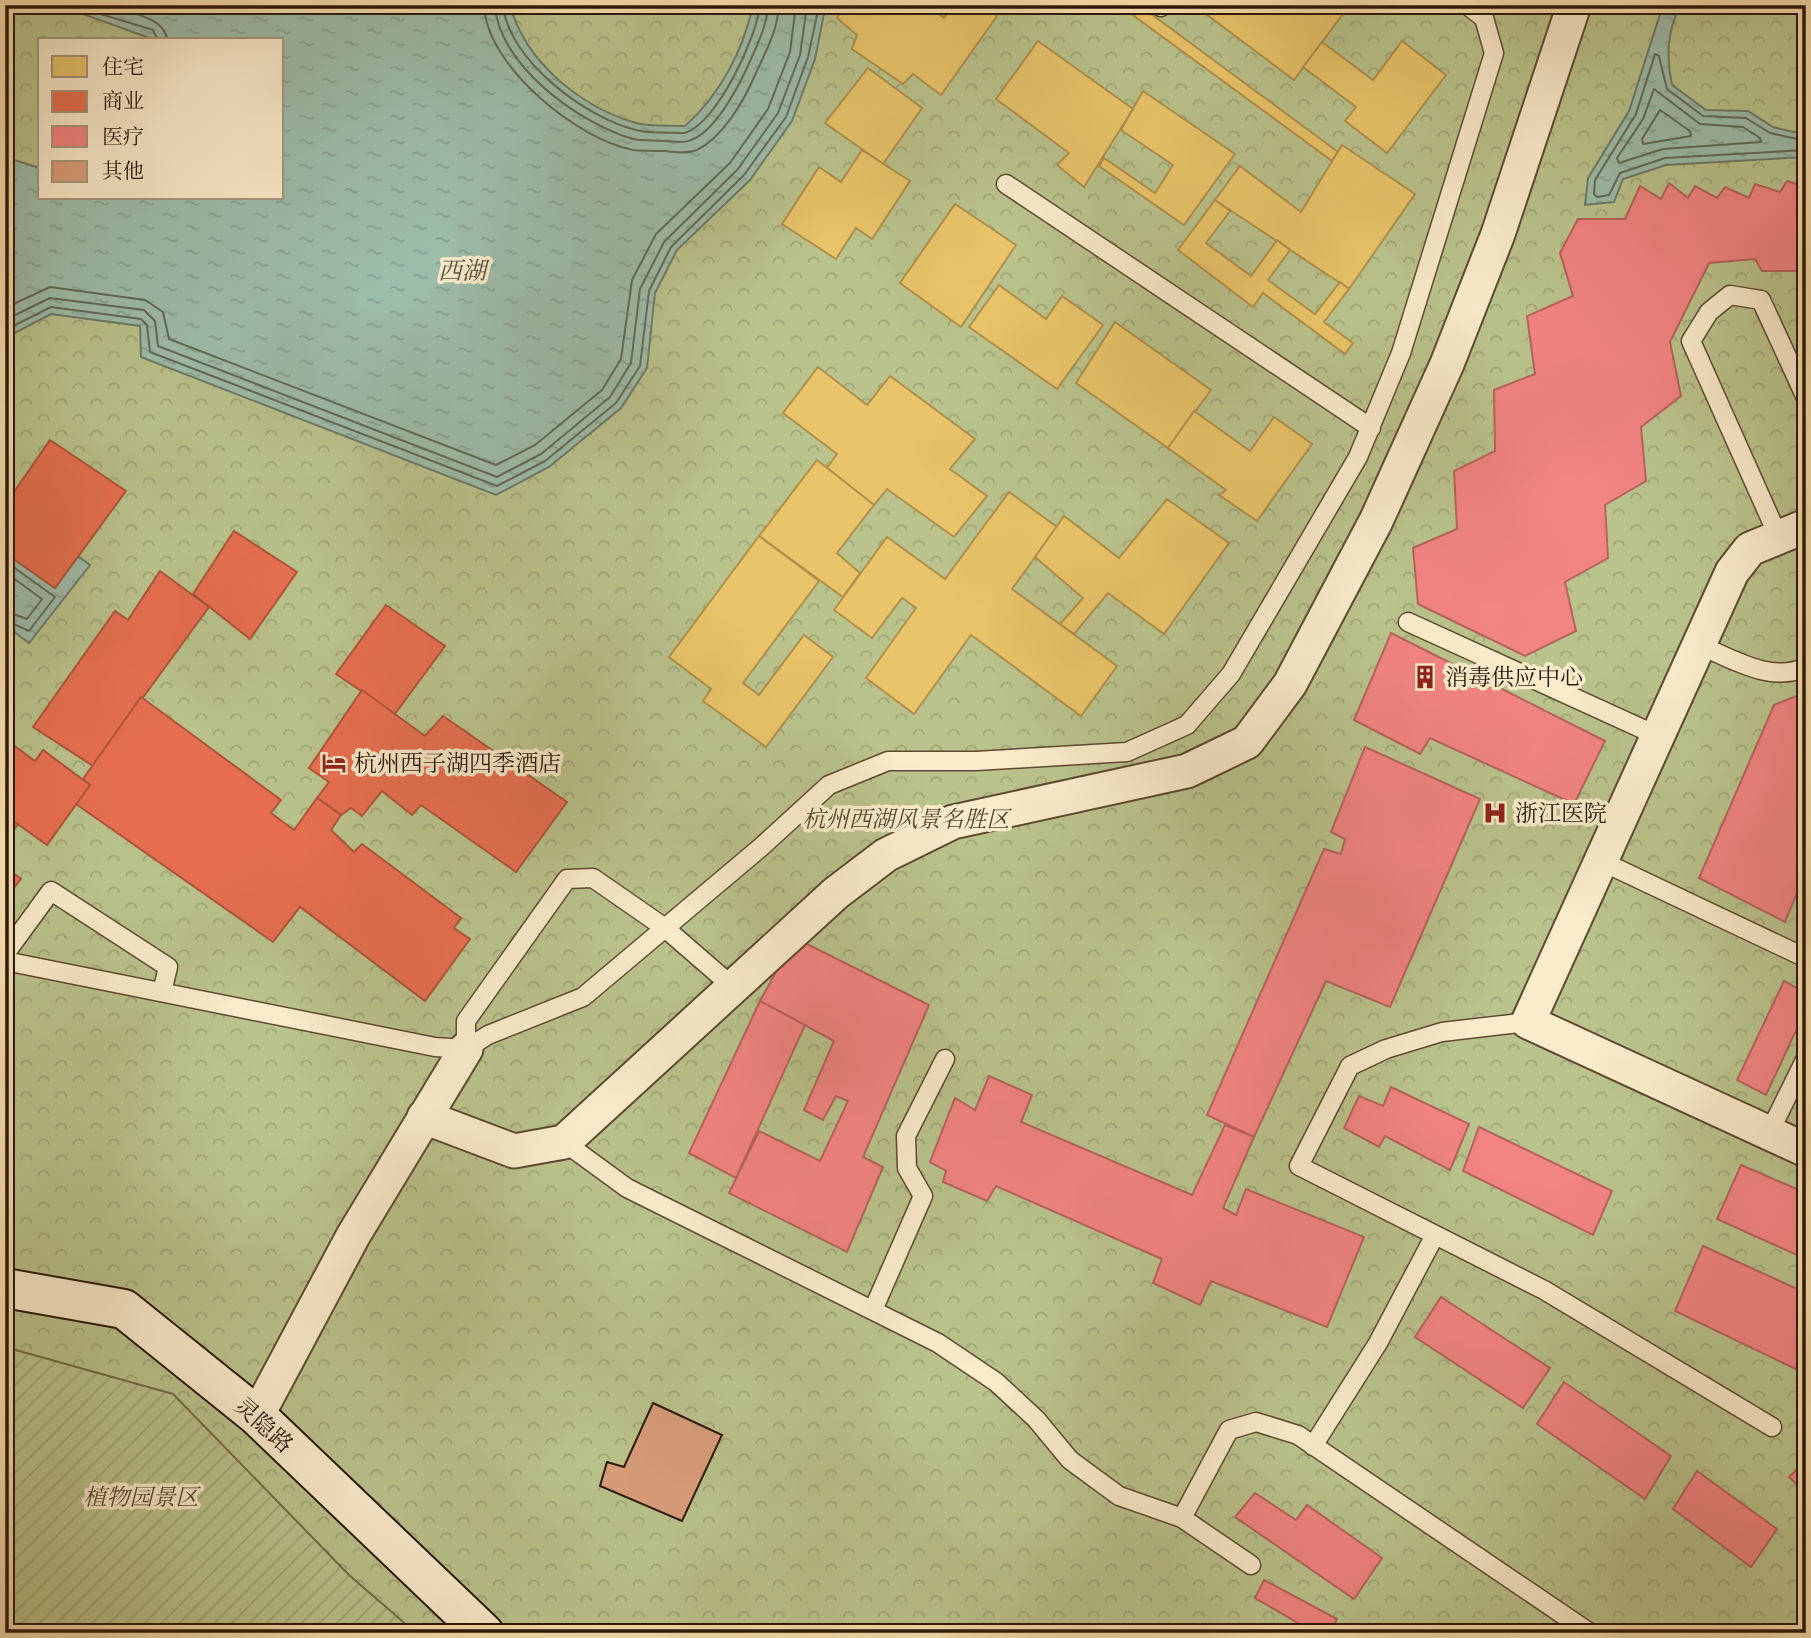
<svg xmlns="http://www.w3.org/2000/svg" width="1811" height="1638" font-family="'EB Garamond','Noto Serif SC',serif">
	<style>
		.park { fill: url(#park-crowns); stroke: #726d4a; stroke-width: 2; fill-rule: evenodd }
		.garden { fill: url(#garden-furrows); stroke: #726d4a; stroke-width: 2 }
		.water { fill: url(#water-ripples); stroke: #6f7b6a; stroke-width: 2 }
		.homes { fill: #e9c46a; stroke: #b0904d; stroke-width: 2 }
		.shops { fill: #e76f51; stroke: #ae553b; stroke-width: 2 }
		.health { fill: #f28482; stroke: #b6635e; stroke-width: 2 }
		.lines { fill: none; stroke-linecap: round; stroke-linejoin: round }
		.shore { stroke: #646a5a; stroke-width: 2 }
		.building { fill: #d99d7a; stroke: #2a1709; stroke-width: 2 }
		.service-casing { stroke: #5e4932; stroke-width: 21 }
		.minor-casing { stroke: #5e4932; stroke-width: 37 }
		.secondary-casing { stroke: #2a1709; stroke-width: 42 }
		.service { stroke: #faebcb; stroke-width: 18 }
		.minor { stroke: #faebcb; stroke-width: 33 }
		.secondary { stroke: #faebcb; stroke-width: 38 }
		.labels { text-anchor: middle; stroke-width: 7; stroke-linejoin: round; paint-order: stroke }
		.poi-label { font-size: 23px; fill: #2a1709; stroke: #faebcb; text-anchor: start }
		.park-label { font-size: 23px; font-style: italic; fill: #554b30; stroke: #faebcb }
		.street-label { font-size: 23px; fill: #2a1709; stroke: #faebcb }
		.water-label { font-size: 24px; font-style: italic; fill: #525142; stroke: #faebcb }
	</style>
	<defs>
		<pattern id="park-crowns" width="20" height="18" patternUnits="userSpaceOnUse" patternTransform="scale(1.75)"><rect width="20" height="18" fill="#bac38c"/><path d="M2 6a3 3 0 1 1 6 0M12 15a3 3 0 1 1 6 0" fill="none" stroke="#a0a777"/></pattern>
		<pattern id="garden-furrows" width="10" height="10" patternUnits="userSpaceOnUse" patternTransform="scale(1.75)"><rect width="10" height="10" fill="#bac38c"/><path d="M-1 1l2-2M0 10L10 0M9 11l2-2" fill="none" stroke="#a0a777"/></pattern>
		<pattern id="water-ripples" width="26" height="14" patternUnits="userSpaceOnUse" patternTransform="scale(1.75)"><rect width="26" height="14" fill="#9dbdab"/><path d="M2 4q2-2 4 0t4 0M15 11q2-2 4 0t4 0" fill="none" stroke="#87a292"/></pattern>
	</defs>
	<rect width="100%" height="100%" fill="#f8e0af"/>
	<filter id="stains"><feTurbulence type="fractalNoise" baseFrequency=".00286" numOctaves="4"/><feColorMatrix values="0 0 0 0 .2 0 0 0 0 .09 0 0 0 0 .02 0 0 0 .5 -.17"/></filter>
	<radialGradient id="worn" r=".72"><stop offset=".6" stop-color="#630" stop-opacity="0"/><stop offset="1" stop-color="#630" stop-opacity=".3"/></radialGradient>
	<path class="park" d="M5 5H1806V1633H5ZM40 40H282V198H40Z"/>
	<path class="garden" d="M5 1347 173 1394 349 1575 416 1633H5Z"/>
	<g class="water">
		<path d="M19 5H510C525 62 581 107 636 123 651 127 670 125 685 126 720 95 743 51 753 5H822L824 14 815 59 792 121 750 180 677 250 655 293 647 368 621 408 549 467 496 495 141 357 140 326 51 314 5 338V157L40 168V198H282V40H155L83 14Z"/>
		<path d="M1663 5H1680C1667 34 1666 54 1672 85L1706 110 1748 111 1773 127 1806 135V157L1666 165 1623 179 1614 202 1585 205 1588 178 1629 111Z"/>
		<path d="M5 553 55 587 78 556 90 565 29 643 5 625Z"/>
	</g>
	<g class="homes">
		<path d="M845 5H928L944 18 953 5H982L997 16 941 95 913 74 903 84 852 49 857 35 837 18Z"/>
		<path d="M1119 5H1139L1338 152 1332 161Z"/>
		<path d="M1212 5H1336L1345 11 1294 80 1206 14Z"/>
		<path d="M1038 41 1133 109 1084 187 1057 165 1069 153 996 99Z"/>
		<path d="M1402 41 1446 75 1387 153 1345 121 1356 107 1303 67 1322 42 1373 80Z"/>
		<path d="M868 68 922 108 883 164 825 123Z"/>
		<path d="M1143 91 1235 154 1184 225 1099 166 1104 158 1155 193 1173 165 1121 130Z"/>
		<path d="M1342 145 1415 194 1349 289 1215 200 1240 166 1301 212Z"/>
		<path d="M862 150 910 181 872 239 856 228 836 259 782 224 819 167 841 182Z"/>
		<path d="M1215 200 1230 211 1206 243 1251 276 1277 240 1290 250 1268 280 1315 314 1340 282 1349 289 1324 322 1353 343 1345 354 1263 293 1253 307 1178 250Z"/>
		<path d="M955 204 1016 245 961 327 900 283Z"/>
		<path d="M999 285 1046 319 1062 296 1103 325 1057 389 969 327Z"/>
		<path d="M1115 322 1211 390 1168 448 1076 383Z"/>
		<path d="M818 367 867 405 890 376 975 439 950 469 987 496 954 537 887 489 874 505 827 468 837 454 783 413Z"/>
		<path d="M1194 411 1250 451 1274 417 1312 444 1257 521 1219 495 1226 490 1168 448Z"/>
		<path d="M817 460 874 505 837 553 860 573 843 597 759 536Z"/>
		<path d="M1009 492 1057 527 1012 589 1117 666 1081 716 971 635 914 714 866 678 916 608 902 598 872 638 834 610 887 537 945 579Z"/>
		<path d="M1167 499 1229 543 1164 634 1108 593 1074 634 1060 624 1083 598 1035 557 1064 516 1119 558Z"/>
		<path d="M759 536 819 581 743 683 759 695 804 635 833 657 766 747 703 701 711 689 669 657Z"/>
	</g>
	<g class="shops">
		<path d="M50 440 126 491 55 588 5 553V505Z"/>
		<path d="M234 531 297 572 250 639 193 594Z"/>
		<path d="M160 571 209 607 93 766 33 727 115 611 128 620Z"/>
		<path d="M386 605 445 646 395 714 336 674Z"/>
		<path d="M362 690 425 736 443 716 567 802 516 872 421 805 412 815 382 791 362 816 351 808 341 815 317 798 329 782 309 768Z"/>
		<path d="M141 697 281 800 271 813 294 830 317 798 341 815 331 830 354 852 362 844 461 918 454 928 470 939 425 1001 300 907 273 942 76 804 90 785 83 779Z"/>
		<path d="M5 739 35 761 43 750 90 785 47 845 5 815Z"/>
		<path d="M5 815 18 824 5 842Z"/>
		<path d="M5 867 21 879 5 899Z"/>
	</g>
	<g class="health">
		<path d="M1787 181 1806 187V271H1762L1755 259 1709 263 1670 342 1681 396 1641 427 1646 481 1605 505 1608 558 1565 582 1576 631 1525 656 1418 604 1413 548 1457 529 1454 471 1495 451 1494 390 1535 374 1527 316 1573 296 1560 253 1578 219H1625L1640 186 1661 199 1669 183 1688 198 1695 186 1717 198 1725 187 1749 198 1755 184 1780 192Z"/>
		<path d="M1391 633 1605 741 1574 804 1430 738 1420 754 1354 720Z"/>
		<path d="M1806 692V871L1785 922 1699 878 1774 705Z"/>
		<path d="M1365 747 1480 799 1390 1007 1326 981 1254 1137 1207 1115 1324 849 1341 854 1345 839 1331 832Z"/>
		<path d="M795 938 929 1005 863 1157 883 1167 847 1252 729 1193 759 1131 820 1161 848 1101 836 1096 823 1120 804 1110 834 1041 760 1001Z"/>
		<path d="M1784 981 1806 993V1009L1766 1095 1737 1080Z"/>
		<path d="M760 1001 805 1025 736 1178 689 1153Z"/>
		<path d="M989 1076 1032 1095 1021 1122 1192 1195 1225 1125 1254 1137 1223 1208 1236 1215 1246 1189 1364 1237 1327 1327 1211 1281 1200 1305 1153 1283 1162 1259 996 1186 987 1201 943 1182 946 1171 930 1162 955 1098 975 1110Z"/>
		<path d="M1391 1087 1469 1124 1450 1170 1385 1136 1379 1147 1344 1128 1359 1096 1383 1106Z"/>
		<path d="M1479 1127 1612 1191 1593 1235 1463 1171Z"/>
		<path d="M1741 1165 1806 1193V1259L1717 1219Z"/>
		<path d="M1703 1246 1806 1293V1374L1675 1311Z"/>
		<path d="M1441 1297 1550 1368 1523 1408 1415 1337Z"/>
		<path d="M1564 1382 1671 1456 1645 1499 1537 1424Z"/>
		<path d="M1806 1460V1493L1789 1477Z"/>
		<path d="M1697 1471 1777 1529 1751 1567 1673 1509Z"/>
		<path d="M1255 1493 1296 1520 1307 1505 1382 1558 1354 1599 1235 1517Z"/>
		<path d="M1264 1580 1337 1619 1330 1633H1315L1255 1598Z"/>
	</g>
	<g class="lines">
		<g class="shore">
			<path d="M71 5 153 30 158 40"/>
			<path d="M106 5C125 12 165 16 167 40"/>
			<path d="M484 5C486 66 577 139 633 150 643 151 655 151 665 151 675 152 687 154 697 150 723 137 744 101 755 75 765 53 778 30 779 5"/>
			<path d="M495 5C498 65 580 124 633 139 643 141 655 140 665 141 673 141 684 144 691 140 714 132 736 91 746 70 755 49 767 28 768 5"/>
			<path d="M503 5C508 60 586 118 636 130 651 134 669 132 685 133 717 123 757 37 760 5"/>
			<path d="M1654 89 1700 124 1743 127 1760 138 1761 142 1663 149 1619 163 1617 158 1643 119Z"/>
			<path d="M1660 110 1690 131 1691 136 1643 144 1642 139Z"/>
			<path d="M1806 141 1770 133 1746 118 1703 116 1667 89 1659 56 1655 54 1636 114 1595 180 1594 194 1597 197 1609 195 1620 173 1665 158 1806 150"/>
			<path d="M5 308 50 287 145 300 163 312 169 339 496 465 535 445 602 390 621 359 632 280 656 234 730 163 768 109 790 52 796 5"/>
			<path d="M5 320 50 298 144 310 155 321 158 346 497 477 541 454 610 397 631 363 640 289 664 242 738 169 778 113 800 55 807 5"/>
			<path d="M5 330 51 307 141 319 147 325 150 352 497 486 545 461 616 403 640 366 649 291 671 247 744 175 786 117 808 57 817 15 816 5"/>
			<path d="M5 561 55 597 29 631 5 620"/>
			<path d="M5 572 42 599 27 619 5 611"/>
		</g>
	</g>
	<path class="building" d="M653 1403 722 1435 682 1521 600 1486 607 1462 624 1467Z"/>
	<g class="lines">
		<g class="service-casing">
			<g id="service">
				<path d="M1161 7 1162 5"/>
				<path d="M1006 184 1371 428"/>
				<path d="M1779 538 1691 341 1709 312 1730 295 1761 300 1806 398"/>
				<path d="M1408 622 1658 736"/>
				<path d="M1699 645C1731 658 1771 684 1806 667"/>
				<path d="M1601 861 1806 958"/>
				<path d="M5 954 51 891 168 967 162 992"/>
				<path d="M5 961 435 1047 466 1049 488 1035 583 997 760 848 829 785 888 761H976L1127 752 1187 725 1231 674 1358 457 1401 353 1494 53 1484 18 1467 5"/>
				<path d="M1528 1022 1442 1032 1386 1049 1350 1066 1299 1166 1544 1290 1772 1427"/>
				<path d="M466 1049V1021L567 879 593 878 665 928 733 987"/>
				<path d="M1769 1133 1806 1058"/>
				<path d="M564 1142 627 1188 938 1343 996 1382 1036 1419 1070 1460 1119 1496 1182 1518 1251 1565"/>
				<path d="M873 1310 923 1196 907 1168 906 1136 945 1059"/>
				<path d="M1313 1446 1378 1343 1435 1235"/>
				<path d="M1182 1518 1229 1430 1256 1422 1298 1435 1590 1633"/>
			</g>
		</g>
		<g class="minor-casing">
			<g id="minor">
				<path d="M1806 526 1750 549 1732 572 1528 1022 1806 1150"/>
				<path d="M424 1117 514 1151 564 1142 836 893 886 855 953 822 1187 771 1247 742 1290 684 1376 521 1447 364 1498 234 1574 5"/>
				<path d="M257 1416 353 1236 466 1049"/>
			</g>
		</g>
		<g class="secondary-casing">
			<path id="secondary" d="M5 1288 124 1309 257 1416 484 1633"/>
		</g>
		<use href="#service" class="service"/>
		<use href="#minor" class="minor"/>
		<use href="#secondary" class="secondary"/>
	</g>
	<defs>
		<g id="building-bare" transform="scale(1.89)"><path d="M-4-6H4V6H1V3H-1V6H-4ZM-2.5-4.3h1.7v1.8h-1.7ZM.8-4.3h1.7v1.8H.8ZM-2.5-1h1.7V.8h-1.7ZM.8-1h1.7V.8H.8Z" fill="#8f2418" stroke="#faebcb" stroke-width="2.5" paint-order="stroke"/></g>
		<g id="hotel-bare" transform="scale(1.89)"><path d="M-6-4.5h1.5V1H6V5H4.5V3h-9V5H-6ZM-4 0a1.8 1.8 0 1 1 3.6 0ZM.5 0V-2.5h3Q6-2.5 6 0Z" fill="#8f2418" stroke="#faebcb" stroke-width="2.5" paint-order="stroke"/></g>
		<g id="hospital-bare" transform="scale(1.89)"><path d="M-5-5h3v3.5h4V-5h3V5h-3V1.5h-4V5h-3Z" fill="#8f2418" stroke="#faebcb" stroke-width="2.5" paint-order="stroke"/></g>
	</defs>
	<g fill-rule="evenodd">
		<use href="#building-bare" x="1425" y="677"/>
		<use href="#hotel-bare" x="334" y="763"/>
		<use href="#hospital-bare" x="1495" y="813"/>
	</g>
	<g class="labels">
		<g class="poi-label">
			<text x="1445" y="685">消毒供应中心</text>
			<text x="354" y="771">杭州西子湖四季酒店</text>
			<text x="1515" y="821">浙江医院</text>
		</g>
		<g class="park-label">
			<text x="906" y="827">杭州西湖风景名胜区</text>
			<text x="141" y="1505">植物园景区</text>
		</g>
		<g class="street-label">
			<text transform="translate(264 1425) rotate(42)" y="8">灵隐路</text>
		</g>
		<g class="water-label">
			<text x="462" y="279">西湖</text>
		</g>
	</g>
	<rect width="1811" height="1638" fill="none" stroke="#f8e0af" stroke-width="28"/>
	<rect x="7" y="7" width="1797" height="1624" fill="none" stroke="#2a1709" stroke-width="3.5"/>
	<rect x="14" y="14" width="1783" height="1610" fill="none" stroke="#2a1709" stroke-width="2"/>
	<rect x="38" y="38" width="245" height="161" fill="#faebcb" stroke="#a7967d" stroke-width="2"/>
	<rect x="52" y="56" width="35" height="21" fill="#e9c46a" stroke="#a7967d" stroke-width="2"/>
	<text x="102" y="74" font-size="21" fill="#2a1709">住宅</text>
	<rect x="52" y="91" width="35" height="21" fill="#e76f51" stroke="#a7967d" stroke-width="2"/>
	<text x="102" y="108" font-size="21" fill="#2a1709">商业</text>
	<rect x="52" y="126" width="35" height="21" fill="#f28482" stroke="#a7967d" stroke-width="2"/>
	<text x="102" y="144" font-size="21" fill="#2a1709">医疗</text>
	<rect x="52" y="161" width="35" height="21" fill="#d99d7a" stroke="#a7967d" stroke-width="2"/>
	<text x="102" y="178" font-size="21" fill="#2a1709">其他</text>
	<rect width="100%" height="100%" filter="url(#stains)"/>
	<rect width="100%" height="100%" fill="url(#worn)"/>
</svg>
